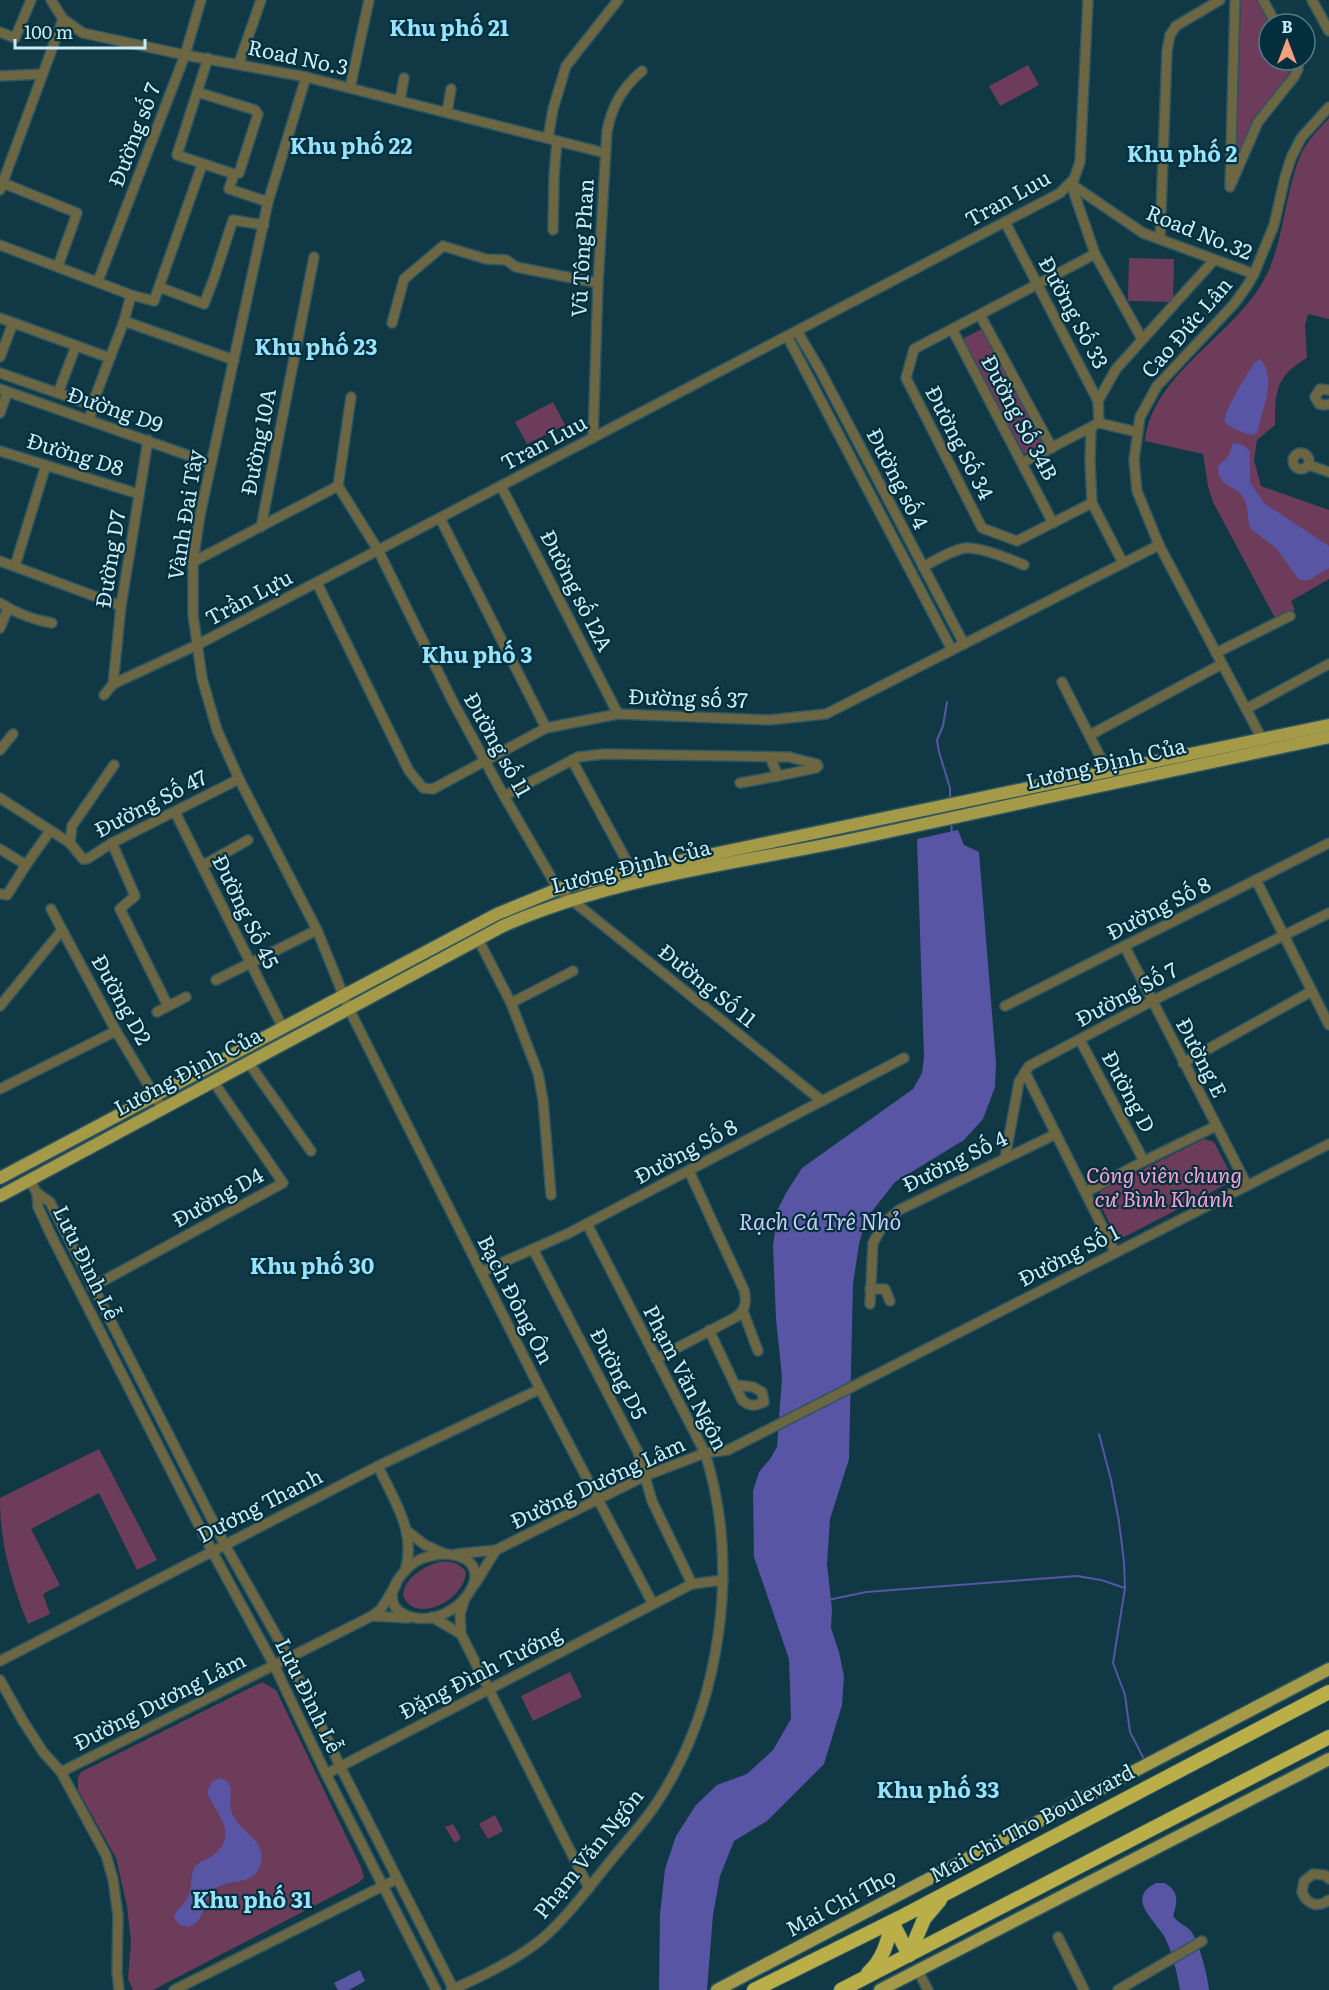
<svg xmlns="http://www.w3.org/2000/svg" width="1329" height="1990" font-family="Literata,serif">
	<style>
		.green { fill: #6d3c5b }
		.water { fill: #5755a4 }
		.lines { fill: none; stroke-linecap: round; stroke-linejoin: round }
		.stream { stroke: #5755a4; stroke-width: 2 }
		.minor-casing { stroke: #2d5662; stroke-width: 12 }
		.major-casing { stroke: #2d5662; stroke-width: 15 }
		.highway-casing { stroke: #2d5662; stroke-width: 16 }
		.minor { stroke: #6c6742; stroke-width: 9 }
		.major { stroke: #a49a48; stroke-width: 12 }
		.highway { stroke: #baae49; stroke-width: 14 }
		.labels { text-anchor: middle; stroke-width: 4.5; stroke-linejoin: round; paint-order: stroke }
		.street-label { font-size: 21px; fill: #c8ecf9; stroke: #032e3b }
		.park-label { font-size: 21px; font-style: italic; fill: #f9a3d9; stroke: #032e3b }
		.neighbourhood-label { font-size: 22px; font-weight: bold; fill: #97e2fc; stroke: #032e3b }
		.water-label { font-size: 22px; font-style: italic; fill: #c9cbf7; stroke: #032e3b }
	</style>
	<rect width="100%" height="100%" fill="#103945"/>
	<g class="green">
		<path d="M1241 0H1257L1269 24V60H1287L1290 66V75L1252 122 1236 162Z"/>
		<path d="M1028 65 1039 85 1000 106 989 86Z"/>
		<path d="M1329 118V319L1308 314 1305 325 1307 358C1276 376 1275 391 1275 425L1257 440 1254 460 1261 486 1329 510V579L1291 601 1295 610 1275 618 1213 502 1208 486 1203 454 1145 441C1152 376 1228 339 1261 285 1285 245 1283 197 1301 154 1307 141 1319 129 1329 118Z"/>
		<path d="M1129 258 1174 259 1173 302 1128 301Z"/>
		<path d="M982 329 1044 444 1024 454 962 339Z"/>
		<path d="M553 402 565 425 527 444 515 422Z"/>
		<path d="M1204 1139 1214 1142 1231 1175 1227 1184 1124 1237 1115 1234 1097 1198 1101 1190Z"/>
		<path d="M99 1449 157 1560 137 1570 99 1493 31 1529 60 1585 43 1594 50 1614 28 1624C11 1581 0 1544 0 1498Z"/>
		<path d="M439 1562C450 1561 459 1562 466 1572 464 1602 413 1625 403 1595 405 1577 423 1567 439 1562Z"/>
		<path d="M570 1672 582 1697 533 1721 521 1696Z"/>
		<path d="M262 1682 276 1690 361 1867 364 1877 358 1883 153 1990H133L128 1979 131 1941 127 1906 116 1858 78 1790V1778L81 1772Z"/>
		<path d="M495 1815 503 1831 488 1839 479 1824Z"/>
		<path d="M453 1824 461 1838 455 1843 445 1827Z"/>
	</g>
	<g class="water">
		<path d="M1260 359C1277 377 1263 408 1258 429L1257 433 1250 435C1244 432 1228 428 1225 422 1221 414 1249 372 1254 363Z"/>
		<path d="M1233 443 1243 445 1250 451V482L1264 503 1329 546V568L1309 580H1299L1276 548 1250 528C1247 518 1249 508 1244 499 1237 483 1217 489 1218 466L1228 457Z"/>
		<path d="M958 830 964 845 979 852 996 1063 995 1087 983 1119 964 1140 895 1182 866 1219 859 1244 853 1284 849 1459 830 1519 827 1564 832 1609 831 1628 839 1652 844 1676 842 1705 824 1764 767 1821 734 1841 720 1876 713 1915 707 1990H659L660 1914 665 1869 676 1836 696 1805 717 1785 747 1774 773 1750 791 1719 789 1659 754 1557 753 1491 759 1472 770 1459 777 1447 782 1377 776 1319 773 1246 778 1209 786 1193 802 1168 913 1089 922 1073 924 1057 917 839Z"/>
		<path d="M221 1778C238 1785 227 1798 231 1810 237 1833 271 1840 259 1868 251 1887 227 1877 212 1891 202 1902 205 1924 187 1927L179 1924 174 1918C176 1908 186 1904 189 1895 193 1886 189 1876 195 1867 199 1861 209 1859 215 1854 238 1834 217 1814 208 1795V1790L213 1781Z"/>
		<path d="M1156 1883H1165C1179 1892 1178 1901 1173 1916 1178 1923 1185 1925 1191 1931 1199 1942 1208 1977 1209 1990H1180C1178 1976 1171 1948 1164 1936 1153 1918 1126 1898 1156 1883Z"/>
		<path d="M360 1970 365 1981 349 1990H338L334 1983Z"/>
	</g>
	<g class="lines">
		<g class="stream">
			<path d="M947 702 943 726 937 740 939 752 950 788V801"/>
			<path d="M951 821 952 834"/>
			<path d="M1099 1434 1111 1480 1119 1522 1124 1562 1125 1588 1113 1663 1125 1695 1130 1732 1145 1761"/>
			<path d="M828 1600 866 1592 1077 1576 1101 1580 1125 1588"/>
		</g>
		<g class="minor-casing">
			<g id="minor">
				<path d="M51 0 63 19 83 33 185 55 306 77 605 153"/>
				<path d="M1263 0 1276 24"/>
				<path d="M1312 0 1329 31"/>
				<path d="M0 32 15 38 31 0"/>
				<path d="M239 63 261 0"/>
				<path d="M0 76 42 74"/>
				<path d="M306 77 268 202 200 515 193 562V615L202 678 217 730 239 779 317 930 349 1009 540 1389 653 1604"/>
				<path d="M350 88 369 0"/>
				<path d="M197 92 255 110 258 114 239 173 234 174 177 155 208 58"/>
				<path d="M400 100 404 78"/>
				<path d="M447 112 451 89"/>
				<path d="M548 138 553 109 566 66 618 0"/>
				<path d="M234 174 229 189 268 202"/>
				<path d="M1232 182 1258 122 1294 77 1298 69 1297 60"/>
				<path d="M3 183 77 213 58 266"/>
				<path d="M1071 184 1143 233 1254 274"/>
				<path d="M1071 184 1095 254 1142 339"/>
				<path d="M1230 187 1235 0"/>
				<path d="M0 190 63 19"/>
				<path d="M1005 222 1098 401 1099 423 1137 432"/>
				<path d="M553 230 554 176 557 141"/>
				<path d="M1160 239 1167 51 1170 35 1176 26 1220 0"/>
				<path d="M0 245 131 295 154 301 202 165"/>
				<path d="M98 281 185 55 201 0"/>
				<path d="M159 287 204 304 214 278 233 220 264 225"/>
				<path d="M980 315 1052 448"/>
				<path d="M0 318 110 358"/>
				<path d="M124 321 234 360"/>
				<path d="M392 323 404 279 443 246 486 259 506 260 516 267 598 283"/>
				<path d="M952 329 1053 523"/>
				<path d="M797 331 820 370 964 644"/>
				<path d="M787 336 952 650"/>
				<path d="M0 357 13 323"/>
				<path d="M0 373 92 405"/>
				<path d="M0 389 210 463"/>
				<path d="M1329 390 1320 389 1315 397 1319 404 1325 405 1329 404"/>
				<path d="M58 393 76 346"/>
				<path d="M351 397 338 486 378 550 453 702 504 796 558 889 822 1101"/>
				<path d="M1098 401 1116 369 1214 260"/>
				<path d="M0 413 7 393"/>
				<path d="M90 420 92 405 124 321 131 295"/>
				<path d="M1091 427 1090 462 1092 503 1123 563"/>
				<path d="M593 438 598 283 607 131C612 106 622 88 642 71"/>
				<path d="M0 451 139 494"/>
				<circle cx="1301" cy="461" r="8"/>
				<path d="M1022 463 1095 425"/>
				<path d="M1309 465 1329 472"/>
				<path d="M501 486 618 714"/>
				<path d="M1092 503 1017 541 982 528 906 378 914 349 1095 254"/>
				<path d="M440 518 546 728"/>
				<path d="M261 527 314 257"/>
				<path d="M0 561 121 606"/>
				<path d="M193 562 338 486"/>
				<path d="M15 566 46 465"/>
				<path d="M923 567C936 560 951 550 966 548 981 547 1010 559 1024 565"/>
				<path d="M317 583 409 771 423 788 433 789 546 728 618 714 769 720 826 714 1159 545"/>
				<path d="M0 603C16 613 33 620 52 623"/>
				<path d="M0 628 8 608"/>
				<path d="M1216 653 1290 616"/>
				<path d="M1062 682 1108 772"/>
				<path d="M113 684 121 606 148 440"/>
				<path d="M104 695 113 684 197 645 1060 193 1074 179 1080 162 1088 0"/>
				<path d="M1246 709 1329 664"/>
				<path d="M1090 735 1222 664"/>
				<path d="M1262 739 1159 545 1137 491 1134 460 1140 417 1157 386 1234 304 1247 286 1254 274 1274 225 1285 177 1291 158 1301 138 1329 107"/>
				<path d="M0 750 13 734"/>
				<path d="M572 760 632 871"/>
				<path d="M114 765 72 826 70 843 83 859H87L112 843 239 779"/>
				<path d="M740 783 778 776"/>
				<path d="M504 796 578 757 604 754 789 757 817 764 818 766 816 768 778 776 770 757"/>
				<path d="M0 798 70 843"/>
				<path d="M175 812 283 1028"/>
				<path d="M112 843 135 896 120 909 168 1006"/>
				<path d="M0 849 26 865"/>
				<path d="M202 866 248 840"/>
				<path d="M1256 880 1329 1025"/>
				<path d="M0 894 7 895 26 865 50 831"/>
				<path d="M51 909 116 1031 162 1108"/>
				<path d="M478 939 511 1003 538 1073 543 1100 551 1195"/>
				<path d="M1125 947 1247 1185"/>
				<path d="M216 980 317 930"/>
				<path d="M511 1003 573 971"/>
				<path d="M0 1006 62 930"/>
				<path d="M1005 1006 1329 843"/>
				<path d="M157 1012 186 997"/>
				<path d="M1080 1040 1144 1161"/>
				<path d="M248 1062 311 1151"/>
				<path d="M1183 1063 1312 991"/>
				<path d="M1025 1072 1115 1252"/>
				<path d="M0 1089 116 1031"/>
				<path d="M1005 1158 1019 1082 1029 1066 1152 1001 1329 913"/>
				<path d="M29 1180 37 1193 38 1207 52 1237 212 1551 274 1665 326 1774 436 1990"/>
				<path d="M1086 1192 1144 1161 1216 1126"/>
				<path d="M37 1193 50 1202 225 1545 289 1658 340 1766 454 1990"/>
				<path d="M533 1249 638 1452 652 1501 692 1584"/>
				<path d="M481 1272 569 1233 904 1058"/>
				<path d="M92 1287 283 1183 213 1081"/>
				<path d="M870 1289H885L890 1301"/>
				<path d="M870 1304 873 1243 884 1223 899 1210 1056 1134"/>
				<path d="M743 1311 758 1351"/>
				<path d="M709 1330 742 1400C750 1407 755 1406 764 1402L762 1392 753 1387 736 1385"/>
				<path d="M656 1359 736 1317C746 1310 747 1301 744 1290L689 1171"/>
				<path d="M378 1466C394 1501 417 1532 405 1571"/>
				<path d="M407 1531 425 1545 443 1553"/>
				<path d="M444 1554C509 1557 459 1630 411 1617 405 1615 399 1612 395 1607 385 1590 404 1569 417 1561 425 1556 435 1555 444 1554Z"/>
				<path d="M456 1554 496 1550 645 1476 705 1453 728 1450 1329 1144"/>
				<path d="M475 1584 496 1550"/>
				<path d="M465 1598 460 1614 461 1634 589 1888"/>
				<path d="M372 1616 408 1618"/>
				<path d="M432 1617 461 1634"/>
				<path d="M0 1661 378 1466 540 1389"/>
				<path d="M0 1680 23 1721 43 1752 61 1772 106 1855 113 1879 118 1916 117 1972 119 1990"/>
				<path d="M61 1772 372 1616 381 1609 396 1585"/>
				<path d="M326 1774 692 1584 723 1580"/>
				<path d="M1329 1879 1325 1875 1313 1874 1304 1881 1302 1892C1307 1905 1318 1908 1329 1900"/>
				<path d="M1058 1937 1084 1990"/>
				<path d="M918 1971 928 1990"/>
				<path d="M174 1990 397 1879"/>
				<path d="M451 1990C481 1977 516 1960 542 1939 567 1917 587 1890 608 1864 623 1845 640 1827 654 1807 721 1708 741 1567 705 1453L587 1224"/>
				<path d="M1118 1990 1202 1941"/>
			</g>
		</g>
		<g class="major-casing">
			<g id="major">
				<path d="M0 1178 497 914 558 889 632 871 1329 725"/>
				<path d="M0 1196 503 926C617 876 743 863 864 837 1019 804 1174 769 1329 737"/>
				<path d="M717 1990 1329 1669"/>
				<path d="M880 1990 1329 1759"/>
			</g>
		</g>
		<g class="highway-casing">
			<g id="highway">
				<path d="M892 1922 909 1955"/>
				<path d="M909 1955 924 1919 940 1900"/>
				<path d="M868 1973C883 1960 888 1941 892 1922"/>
				<path d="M754 1990 903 1916 1329 1692"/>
				<path d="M841 1990 1329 1737"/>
			</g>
		</g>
		<use href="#minor" class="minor"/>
		<use href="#major" class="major"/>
		<use href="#highway" class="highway"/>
	</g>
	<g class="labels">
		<g class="street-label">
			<text transform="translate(298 58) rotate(12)" y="7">Road No.3</text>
			<text transform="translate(135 135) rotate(-69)" y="7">Đường số 7</text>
			<text transform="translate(1008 199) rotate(-29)" y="7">Tran Luu</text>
			<text transform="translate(1199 233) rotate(22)" y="7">Road No.32</text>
			<text transform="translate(583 248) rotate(-87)" y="7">Vũ Tông Phan</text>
			<text transform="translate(1073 313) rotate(62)" y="7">Đường Số 33</text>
			<text transform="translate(1187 328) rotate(-49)" y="7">Cao Đức Lân</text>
			<text transform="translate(115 410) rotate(19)" y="7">Đường D9</text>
			<text transform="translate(1019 418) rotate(62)" y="7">Đường Số 34B</text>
			<text transform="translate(259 442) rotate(-79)" y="7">Đường 10A</text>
			<text transform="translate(544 443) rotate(-28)" y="7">Tran Luu</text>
			<text transform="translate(959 443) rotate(63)" y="7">Đường Số 34</text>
			<text transform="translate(75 455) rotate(17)" y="7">Đường D8</text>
			<text transform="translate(897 479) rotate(63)" y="7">Đường số 4</text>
			<text transform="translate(186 515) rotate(-81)" y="7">Vành Đai Tây</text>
			<text transform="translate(111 559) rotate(-81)" y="7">Đường D7</text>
			<text transform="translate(576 591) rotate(63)" y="7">Đường số 12A</text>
			<text transform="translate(249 598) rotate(-28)" y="7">Trần Lựu</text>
			<text transform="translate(688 699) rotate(2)" y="7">Đường số 37</text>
			<text transform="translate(497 745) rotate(61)" y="7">Đường số 11</text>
			<text transform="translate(1106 764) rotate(-13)" y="7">Lương Định Của</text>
			<text transform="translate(151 804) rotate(-27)" y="7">Đường Số 47</text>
			<text transform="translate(631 867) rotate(-14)" y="7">Lương Định Của</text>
			<text transform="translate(1159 909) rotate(-27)" y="7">Đường Số 8</text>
			<text transform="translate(245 912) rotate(64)" y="7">Đường Số 45</text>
			<text transform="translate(707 986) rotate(39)" y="7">Đường Số 11</text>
			<text transform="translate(1127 995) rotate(-28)" y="7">Đường Số 7</text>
			<text transform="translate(121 1000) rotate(61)" y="7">Đường D2</text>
			<text transform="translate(1201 1058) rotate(63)" y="7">Đường E</text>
			<text transform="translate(188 1072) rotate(-28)" y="7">Lương Định Của</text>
			<text transform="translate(1128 1092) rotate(62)" y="7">Đường D</text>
			<text transform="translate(686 1152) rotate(-28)" y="7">Đường Số 8</text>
			<text transform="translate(955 1162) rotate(-26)" y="7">Đường Số 4</text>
			<text transform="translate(218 1198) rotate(-29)" y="7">Đường D4</text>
			<text transform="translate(1069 1256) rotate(-27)" y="7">Đường Số 1</text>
			<text transform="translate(86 1263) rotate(64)" y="7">Lưu Đình Lễ</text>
			<text transform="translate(515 1300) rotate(63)" y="7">Bạch Đông Ôn</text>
			<text transform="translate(618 1374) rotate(63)" y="7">Đường D5</text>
			<text transform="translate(685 1378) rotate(63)" y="7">Phạm Văn Ngôn</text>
			<text transform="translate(598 1483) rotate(-25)" y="7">Đường Dương Lâm</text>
			<text transform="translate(260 1506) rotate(-27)" y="7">Dương Thanh</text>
			<text transform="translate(481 1673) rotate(-27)" y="7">Đặng Đình Tướng</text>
			<text transform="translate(308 1696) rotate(64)" y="7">Lưu Đình Lễ</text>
			<text transform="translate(160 1702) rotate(-27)" y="7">Đường Dương Lâm</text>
			<text transform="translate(1032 1824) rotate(-28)" y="7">Mai Chi Tho Boulevard</text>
			<text transform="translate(589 1854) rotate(-51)" y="7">Phạm Văn Ngôn</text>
			<text transform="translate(841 1903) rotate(-28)" y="7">Mai Chí Thọ</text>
		</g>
		<g class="park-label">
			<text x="1164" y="1183">Công viên chung<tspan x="1164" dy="24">cư Bình Khánh</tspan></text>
		</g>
		<g class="neighbourhood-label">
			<text x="449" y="36">Khu phố 21</text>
			<text x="351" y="154">Khu phố 22</text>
			<text x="1182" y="162">Khu phố 2</text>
			<text x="316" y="355">Khu phố 23</text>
			<text x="477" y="663">Khu phố 3</text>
			<text x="312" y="1274">Khu phố 30</text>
			<text x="938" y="1798">Khu phố 33</text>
			<text x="252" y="1908">Khu phố 31</text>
		</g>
		<g class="water-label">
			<text x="820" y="1230">Rạch Cá Trê Nhỏ</text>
		</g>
	</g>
	<g transform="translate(1287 42)"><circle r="28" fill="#032e3b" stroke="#527a87" stroke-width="1.5"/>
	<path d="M0-4.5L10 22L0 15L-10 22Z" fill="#f2a080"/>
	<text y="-9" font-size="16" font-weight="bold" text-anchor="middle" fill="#c8ecf9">B</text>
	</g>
	<path d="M15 39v9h130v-9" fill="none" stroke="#c8ecf9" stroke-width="3"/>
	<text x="24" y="39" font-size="18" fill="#c8ecf9" stroke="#032e3b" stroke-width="4.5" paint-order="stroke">100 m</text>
</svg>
